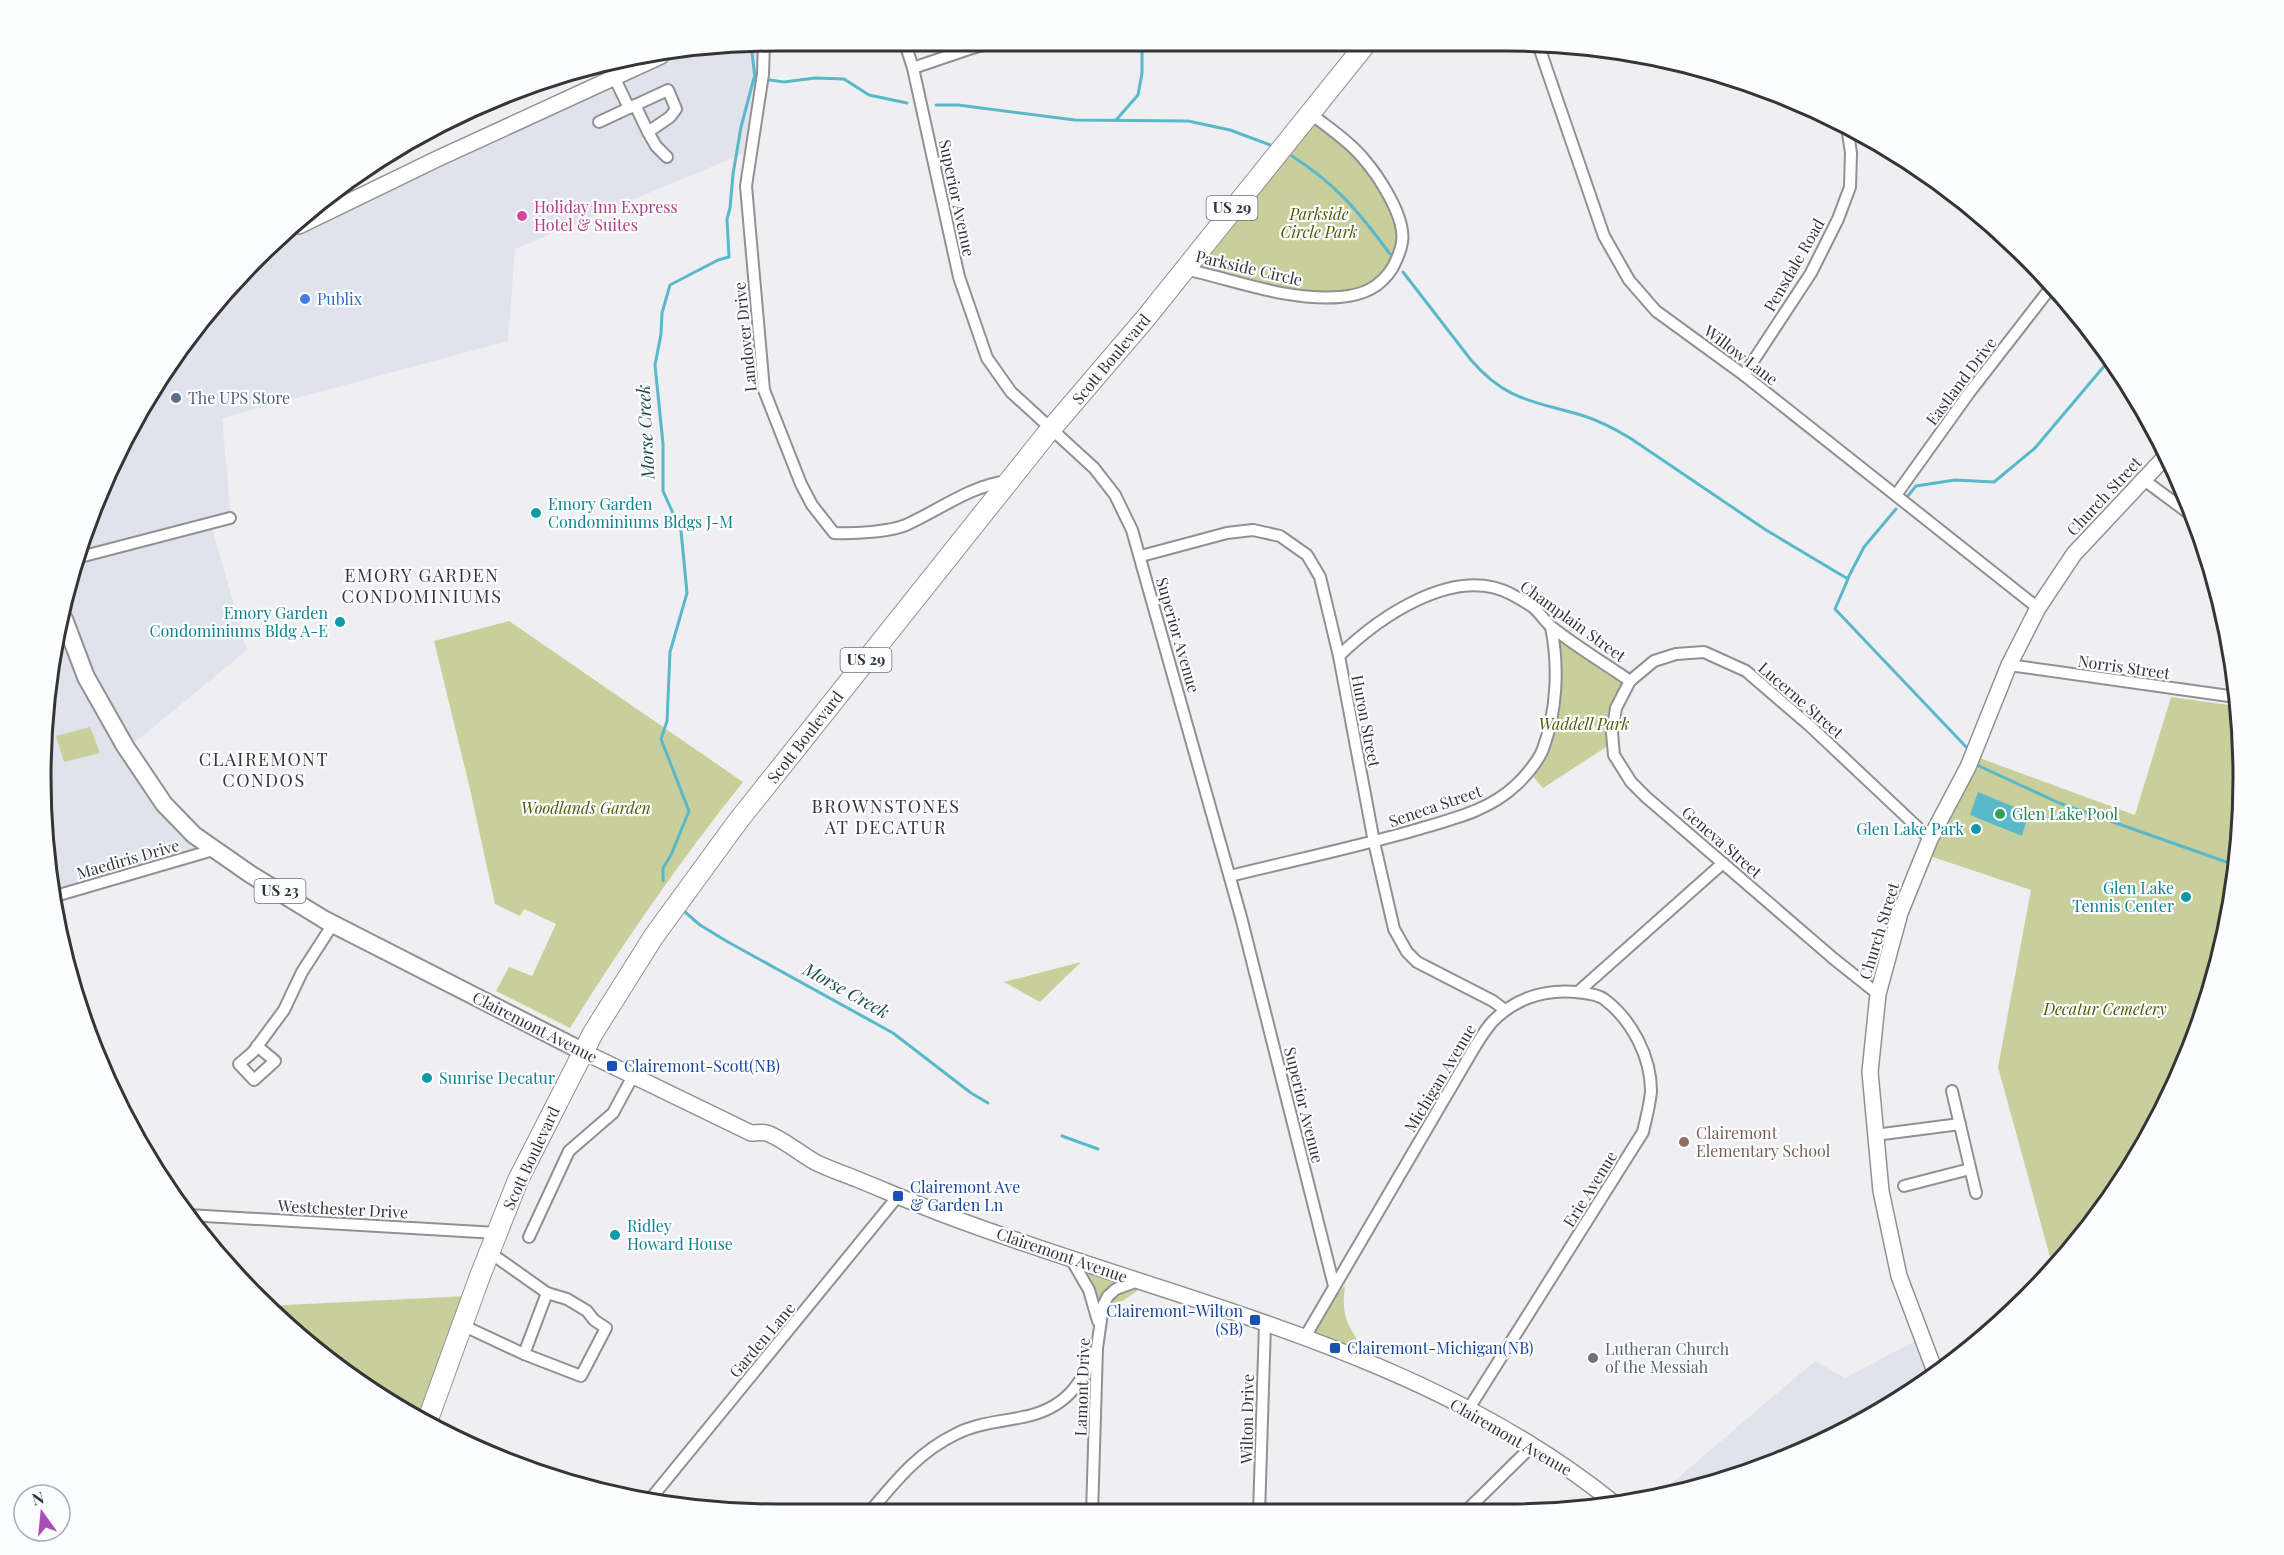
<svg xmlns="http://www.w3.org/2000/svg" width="2284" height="1555" font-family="'Playfair Display',serif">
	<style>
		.built { fill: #e0e2ec }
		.green { fill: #c9cf9b }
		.water { fill: #5ab8cb }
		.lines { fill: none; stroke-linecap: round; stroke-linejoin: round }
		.stream { stroke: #5ab8cb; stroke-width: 3 }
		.street-casing { stroke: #909193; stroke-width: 14 }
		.secondary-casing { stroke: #909193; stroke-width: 18 }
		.primary-casing { stroke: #909193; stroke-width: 20 }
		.highway-casing { stroke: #909193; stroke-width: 22 }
		.street { stroke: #fff; stroke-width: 10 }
		.secondary { stroke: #fff; stroke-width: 15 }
		.primary { stroke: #fff; stroke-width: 16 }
		.highway { stroke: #fff; stroke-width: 20 }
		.hotel-dot { fill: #d1479c; stroke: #fcfdff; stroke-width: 2 }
		.shop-dot { fill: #3f7fe0; stroke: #fcfdff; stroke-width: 2 }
		.service-dot { fill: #5c6f8a; stroke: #fcfdff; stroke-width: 2 }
		.culture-dot { fill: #0f9aa8; stroke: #fcfdff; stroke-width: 2 }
		.leisure-dot { fill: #2e9e5b; stroke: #fcfdff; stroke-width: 2 }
		.transit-dot { fill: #1a4fb4; stroke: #fcfdff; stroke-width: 2 }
		.education-dot { fill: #8d6e63; stroke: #fcfdff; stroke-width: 2 }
		.worship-dot { fill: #6b7280; stroke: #fcfdff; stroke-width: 2 }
		.labels { text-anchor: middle; stroke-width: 4.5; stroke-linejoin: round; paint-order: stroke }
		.shield { fill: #fcfdff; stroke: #717172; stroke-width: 1.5 }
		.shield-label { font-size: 15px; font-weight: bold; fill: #353536 }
		.street-label { font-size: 16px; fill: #353536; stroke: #fcfdff }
		.hotel-label { font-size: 16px; fill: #b23c85; stroke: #fcfdff; text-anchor: start }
		.park-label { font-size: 16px; font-style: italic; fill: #525600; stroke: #fcfdff }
		.shop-label { font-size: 16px; fill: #366cbe; stroke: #fcfdff; text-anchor: start }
		.service-label { font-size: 16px; fill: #4e5e75; stroke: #fcfdff; text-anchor: start }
		.culture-label { font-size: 16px; fill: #0d838f; stroke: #fcfdff; text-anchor: start }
		.leisure-label { font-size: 16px; fill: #27864d; stroke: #fcfdff; text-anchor: start }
		.transit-label { font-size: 16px; fill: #164399; stroke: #fcfdff; text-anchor: start }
		.education-label { font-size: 16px; fill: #785e54; stroke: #fcfdff; text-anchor: start }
		.worship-label { font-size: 16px; fill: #5b616d; stroke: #fcfdff; text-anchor: start }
		.water-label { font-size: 18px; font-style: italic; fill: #1d4851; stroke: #fcfdff }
		.neighbourhood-label { font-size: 18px; letter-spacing: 1.5px; fill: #353536; stroke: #fcfdff }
		.rim { fill: none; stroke: #353536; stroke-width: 3 }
	</style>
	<rect width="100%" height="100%" fill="#efeff2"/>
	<g class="built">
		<path d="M765 42 771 79 754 149 515 249 508 341 222 418 231 516 211 525 247 650 134 743 165 800 213 850 53 900 41 778 47 682 97 495 165 368 223 292 313 213 316 218 581 101 670 55Z"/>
		<path d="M1923 1337 1936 1365 1955 1358 1916 1390 1833 1438 1652 1500 1815 1361 1845 1378Z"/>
	</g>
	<g class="green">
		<path d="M1321 115 1361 162 1386 199 1398 231 1395 257 1379 279 1359 291 1304 294 1192 267Z"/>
		<path d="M509 621 743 782C680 861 623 943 570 1028L496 991 509 967 532 976 556 924 524 909 520 916 495 904 470 789 434 641Z"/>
		<path d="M1557 636 1625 681 1616 703 1617 740 1543 788 1529 772 1545 754Z"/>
		<path d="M2171 697 2236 706 2243 778 2229 922 2187 1060 2119 1187 2053 1268 1998 1067 2031 890 1921 853 1974 756 2135 815Z"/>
		<path d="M90 727 100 753 64 762 56 736Z"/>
		<path d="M1081 962 1040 1002 1004 982Z"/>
		<path d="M1077 1267 1147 1284 1111 1309 1099 1334Z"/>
		<path d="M1345 1285C1341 1315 1347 1326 1365 1350L1304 1336Z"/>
		<path d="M468 1296 427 1422 368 1390 265 1306Z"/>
	</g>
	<path class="water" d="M1978 792 2029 813 2022 836 1970 815Z"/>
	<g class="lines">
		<g class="stream">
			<path d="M751 44 755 78"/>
			<path d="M770 80 784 82 815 78 844 79 869 95 907 103"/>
			<path d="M936 105H958L1075 120 1188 121 1230 130 1273 146"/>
			<path d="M1116 120 1138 95 1142 73V40"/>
			<path d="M1292 156C1337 185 1359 212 1390 254"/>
			<path d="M1403 272 1471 360C1507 402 1535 401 1584 416 1600 421 1615 429 1630 438L1766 530 1848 579 1835 609 1969 750"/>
			<path d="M1907 497 1916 486 1955 480 1994 482 2035 448 2111 358"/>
			<path d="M1848 578 1864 547 1896 509"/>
			<path d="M1976 761 1979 766 2059 803 2235 865"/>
			<path d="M663 881V868L671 855 689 811 661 739 667 721 670 652 687 593 681 531 663 491V444L655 365 661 334 662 313 670 285 718 260 729 257 727 219 730 208 733 174 741 127 754 78"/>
			<path d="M685 912 700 925 728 942 893 1033 971 1093 988 1103"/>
			<path d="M1062 1136 1098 1149"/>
		</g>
		<g class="street-casing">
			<g id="street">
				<path d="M904 40 913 68 959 277 987 358 1011 392 1094 468 1115 495 1132 530 1241 917 1334 1286"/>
				<path d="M764 42 763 74 746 186 764 390 801 484 812 505 834 533C852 534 892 532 908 524 943 508 968 487 1007 481"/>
				<path d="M1538 44 1604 236 1629 280 1656 311 1744 375 2038 608"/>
				<path d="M913 68 969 49 1000 40"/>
				<path d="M614 77 629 108 668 90 676 109 670 117 648 132 656 146 667 157"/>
				<path d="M635 105 648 132"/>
				<path d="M599 122 629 108"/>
				<path d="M1184 269C1236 280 1286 301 1340 297 1363 295 1380 288 1393 267 1397 259 1401 251 1402 242 1406 217 1378 175 1362 157 1348 140 1327 127 1310 113"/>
				<path d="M1744 375 1811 273 1838 219 1850 187 1851 153 1847 126"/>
				<path d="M2144 480 2194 517"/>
				<path d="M1896 495 1969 393 2052 286"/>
				<path d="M1141 556 1227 533 1253 530 1280 536 1307 555 1320 577 1339 656 1374 842 1394 929 1407 952 1417 962 1493 1001 1505 1010"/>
				<path d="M80 557 230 518"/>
				<path d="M1339 656C1378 618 1454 564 1511 594 1518 598 1528 603 1534 608 1541 614 1546 623 1553 628 1577 647 1604 663 1630 681"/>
				<path d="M2009 665 2236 697"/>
				<path d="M1230 876C1291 861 1352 848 1412 831 1448 820 1488 812 1516 785 1525 777 1539 760 1543 749 1557 711 1559 666 1551 627"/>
				<path d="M52 897 213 850"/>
				<path d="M1578 992 1723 863"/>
				<path d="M1878 994 1834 959 1646 797 1631 782 1614 755 1612 733 1616 708 1630 681 1654 661 1676 654 1704 652 1746 671 1810 726 1930 839"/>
				<path d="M257 1046 275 1061 254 1080 239 1064 253 1052 284 1010 302 972 333 924"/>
				<path d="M1952 1091 1976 1193"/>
				<path d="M1875 1135 1960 1124"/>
				<path d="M1904 1186 1970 1169"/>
				<path d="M188 1215 497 1233"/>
				<path d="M529 1237 569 1151 613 1113 633 1076"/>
				<path d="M1071 1259 1089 1290 1098 1321"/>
				<path d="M462 1325 524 1354 581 1376 606 1328 594 1320 587 1311 567 1299 547 1293 489 1252"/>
				<path d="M1305 1337 1470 1055C1477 1043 1484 1031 1493 1021 1510 1004 1531 994 1555 992 1567 991 1594 992 1604 999 1632 1020 1651 1057 1651 1091 1650 1105 1646 1118 1643 1132L1468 1410"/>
				<path d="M524 1354 547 1293"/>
				<path d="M648 1502 898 1196"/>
				<path d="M868 1514C894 1483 918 1452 956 1434 977 1423 1000 1422 1023 1417 1065 1409 1081 1385 1097 1348"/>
				<path d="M1092 1514 1097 1348 1103 1306 1108 1296 1116 1289 1138 1281"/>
				<path d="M1259 1514 1265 1324"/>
				<path d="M1463 1514 1532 1446"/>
			</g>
		</g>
		<g class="secondary-casing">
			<g id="secondary">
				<path d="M299 226 439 158 661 56"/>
				<path d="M584 1052 751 1133C756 1133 762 1132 766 1133 779 1136 802 1155 815 1162 829 1169 844 1174 859 1180 891 1193 923 1207 956 1219 1179 1302 1425 1350 1615 1504"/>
				<path d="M1936 1374 1899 1276 1881 1191 1870 1072 1878 994 1900 913 1930 839 1968 767 2009 665 2038 608 2074 554 2166 456"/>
			</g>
		</g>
		<g class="primary-casing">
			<path id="primary" d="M64 619 86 677 125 746 164 804 194 835 250 874 325 920 584 1052"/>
		</g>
		<g class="highway-casing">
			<path id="highway" d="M427 1422 480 1276 518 1180 593 1033 654 936 738 821 1045 436 1145 319 1369 40"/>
		</g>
		<use href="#street" class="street"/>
		<use href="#secondary" class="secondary"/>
		<use href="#primary" class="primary"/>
		<use href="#highway" class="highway"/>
	</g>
	<circle class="hotel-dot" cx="522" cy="216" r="6"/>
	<circle class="shop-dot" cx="305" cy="299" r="6"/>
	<circle class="service-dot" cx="176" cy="398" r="6"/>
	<g class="culture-dot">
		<circle cx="536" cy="513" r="6"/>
		<circle cx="340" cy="622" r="6"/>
		<circle cx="1976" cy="829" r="6"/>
		<circle cx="2186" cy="897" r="6"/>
		<circle cx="427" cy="1078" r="6"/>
		<circle cx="615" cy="1235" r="6"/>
	</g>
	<circle class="leisure-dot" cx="2000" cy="814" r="6"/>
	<g class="transit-dot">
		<rect x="606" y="1060" width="12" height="12" rx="3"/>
		<rect x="892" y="1190" width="12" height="12" rx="3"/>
		<rect x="1249" y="1314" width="12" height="12" rx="3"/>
		<rect x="1329" y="1342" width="12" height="12" rx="3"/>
	</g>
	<circle class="education-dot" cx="1684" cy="1142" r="6"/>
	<circle class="worship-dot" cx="1593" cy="1358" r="6"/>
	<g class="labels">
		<g class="shield">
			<rect x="1206.5" y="196" width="51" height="24" rx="4.5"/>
			<rect x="840.5" y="648" width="51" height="24" rx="4.5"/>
			<rect x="254.5" y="879" width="51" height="24" rx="4.5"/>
		</g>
		<g class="shield-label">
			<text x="1232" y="213">US 29</text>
			<text x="866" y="665">US 29</text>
			<text x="280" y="896">US 23</text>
		</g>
		<g class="street-label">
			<text transform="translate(957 198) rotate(78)" y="6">Superior Avenue</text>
			<text transform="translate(1794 265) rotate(-60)" y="6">Pensdale Road</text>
			<text transform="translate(1249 268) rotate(13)" y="6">Parkside Circle</text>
			<text transform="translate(745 337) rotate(-96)" y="6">Landover Drive</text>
			<text transform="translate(1741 355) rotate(37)" y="6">Willow Lane</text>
			<text transform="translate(1111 359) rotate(-50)" y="6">Scott Boulevard</text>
			<text transform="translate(1961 381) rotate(-53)" y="6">Eastland Drive</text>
			<text transform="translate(2104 496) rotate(-47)" y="6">Church Street</text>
			<text transform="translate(1573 621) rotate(36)" y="6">Champlain Street</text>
			<text transform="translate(1178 635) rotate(74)" y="6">Superior Avenue</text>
			<text transform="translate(2124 667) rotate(8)" y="6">Norris Street</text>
			<text transform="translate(1801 700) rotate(41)" y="6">Lucerne Street</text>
			<text transform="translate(1366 721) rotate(79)" y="6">Huron Street</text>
			<text transform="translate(805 737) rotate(-52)" y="6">Scott Boulevard</text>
			<text transform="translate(1435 806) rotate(-19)" y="6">Seneca Street</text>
			<text transform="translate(1722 842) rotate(41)" y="6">Geneva Street</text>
			<text transform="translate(128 859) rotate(-16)" y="6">Maediris Drive</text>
			<text transform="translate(1879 931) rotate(-73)" y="6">Church Street</text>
			<text transform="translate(535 1027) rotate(27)" y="6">Clairemont Avenue</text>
			<text transform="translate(1440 1078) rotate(-59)" y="6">Michigan Avenue</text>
			<text transform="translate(1304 1105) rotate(76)" y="6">Superior Avenue</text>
			<text transform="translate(531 1158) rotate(-65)" y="6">Scott Boulevard</text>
			<text transform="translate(1590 1189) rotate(-58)" y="6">Erie Avenue</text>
			<text transform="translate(343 1209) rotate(3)" y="6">Westchester Drive</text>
			<text transform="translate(1062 1255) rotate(19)" y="6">Clairemont Avenue</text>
			<text transform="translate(762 1340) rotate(-50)" y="6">Garden Lane</text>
			<text transform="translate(1082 1387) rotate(-88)" y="6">Lamont Drive</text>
			<text transform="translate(1247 1419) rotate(-89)" y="6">Wilton Drive</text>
			<text transform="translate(1511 1437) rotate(30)" y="6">Clairemont Avenue</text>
		</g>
		<g class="hotel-label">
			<text x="534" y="213">Holiday Inn Express<tspan x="534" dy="18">Hotel &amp; Suites</tspan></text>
		</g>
		<g class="park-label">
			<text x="1319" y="220">Parkside<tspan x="1319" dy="18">Circle Park</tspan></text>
			<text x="1584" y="730">Waddell Park</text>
			<text x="586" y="814">Woodlands Garden</text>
			<text x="2105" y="1015">Decatur Cemetery</text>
		</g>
		<g class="shop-label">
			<text x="317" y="305">Publix</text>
		</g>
		<g class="service-label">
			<text x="188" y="404">The UPS Store</text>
		</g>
		<g class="culture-label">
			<text x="548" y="510">Emory Garden<tspan x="548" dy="18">Condominiums Bldgs J-M</tspan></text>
			<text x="328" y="619" text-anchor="end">Emory Garden<tspan x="328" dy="18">Condominiums Bldg A-E</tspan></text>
			<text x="1964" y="835" text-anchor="end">Glen Lake Park</text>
			<text x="2174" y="894" text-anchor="end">Glen Lake<tspan x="2174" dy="18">Tennis Center</tspan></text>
			<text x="439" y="1084">Sunrise Decatur</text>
			<text x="627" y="1232">Ridley<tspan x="627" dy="18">Howard House</tspan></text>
		</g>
		<g class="leisure-label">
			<text x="2012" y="820">Glen Lake Pool</text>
		</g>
		<g class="transit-label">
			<text x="624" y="1072">Clairemont-Scott(NB)</text>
			<text x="910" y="1193">Clairemont Ave<tspan x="910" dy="18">&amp; Garden Ln</tspan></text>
			<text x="1243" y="1317" text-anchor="end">Clairemont-Wilton<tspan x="1243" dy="18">(SB)</tspan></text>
			<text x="1347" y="1354">Clairemont-Michigan(NB)</text>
		</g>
		<g class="education-label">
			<text x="1696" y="1139">Clairemont<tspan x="1696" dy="18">Elementary School</tspan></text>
		</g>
		<g class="worship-label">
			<text x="1605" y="1355">Lutheran Church<tspan x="1605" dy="18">of the Messiah</tspan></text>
		</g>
		<g class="water-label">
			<text transform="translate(646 432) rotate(-93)" y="6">Morse Creek</text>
			<text transform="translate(846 991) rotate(29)" y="6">Morse Creek</text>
		</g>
		<g class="neighbourhood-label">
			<text x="422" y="582">EMORY GARDEN<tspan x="422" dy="21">CONDOMINIUMS</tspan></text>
			<text x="264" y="766">CLAIREMONT<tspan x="264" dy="21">CONDOS</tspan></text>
			<text x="886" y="813">BROWNSTONES<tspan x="886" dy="21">AT DECATUR</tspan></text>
		</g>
	</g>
	<path d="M0 0H2284V1555H0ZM777 51H1507A726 726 0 0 1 2233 777V778A726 726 0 0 1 1507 1504H777A726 726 0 0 1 51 778V777A726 726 0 0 1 777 51Z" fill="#fcfdff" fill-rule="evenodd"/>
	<path class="rim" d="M777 51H1507A726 726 0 0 1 2233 777V778A726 726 0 0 1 1507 1504H777A726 726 0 0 1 51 778V777A726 726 0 0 1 777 51Z"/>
	<g transform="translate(42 1513) rotate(345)"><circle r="28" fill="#fcfdff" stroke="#acadaf" stroke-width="1.5"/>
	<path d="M0-4.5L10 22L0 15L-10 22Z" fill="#a84eb9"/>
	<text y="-9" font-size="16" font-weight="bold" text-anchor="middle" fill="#353536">N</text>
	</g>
</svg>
